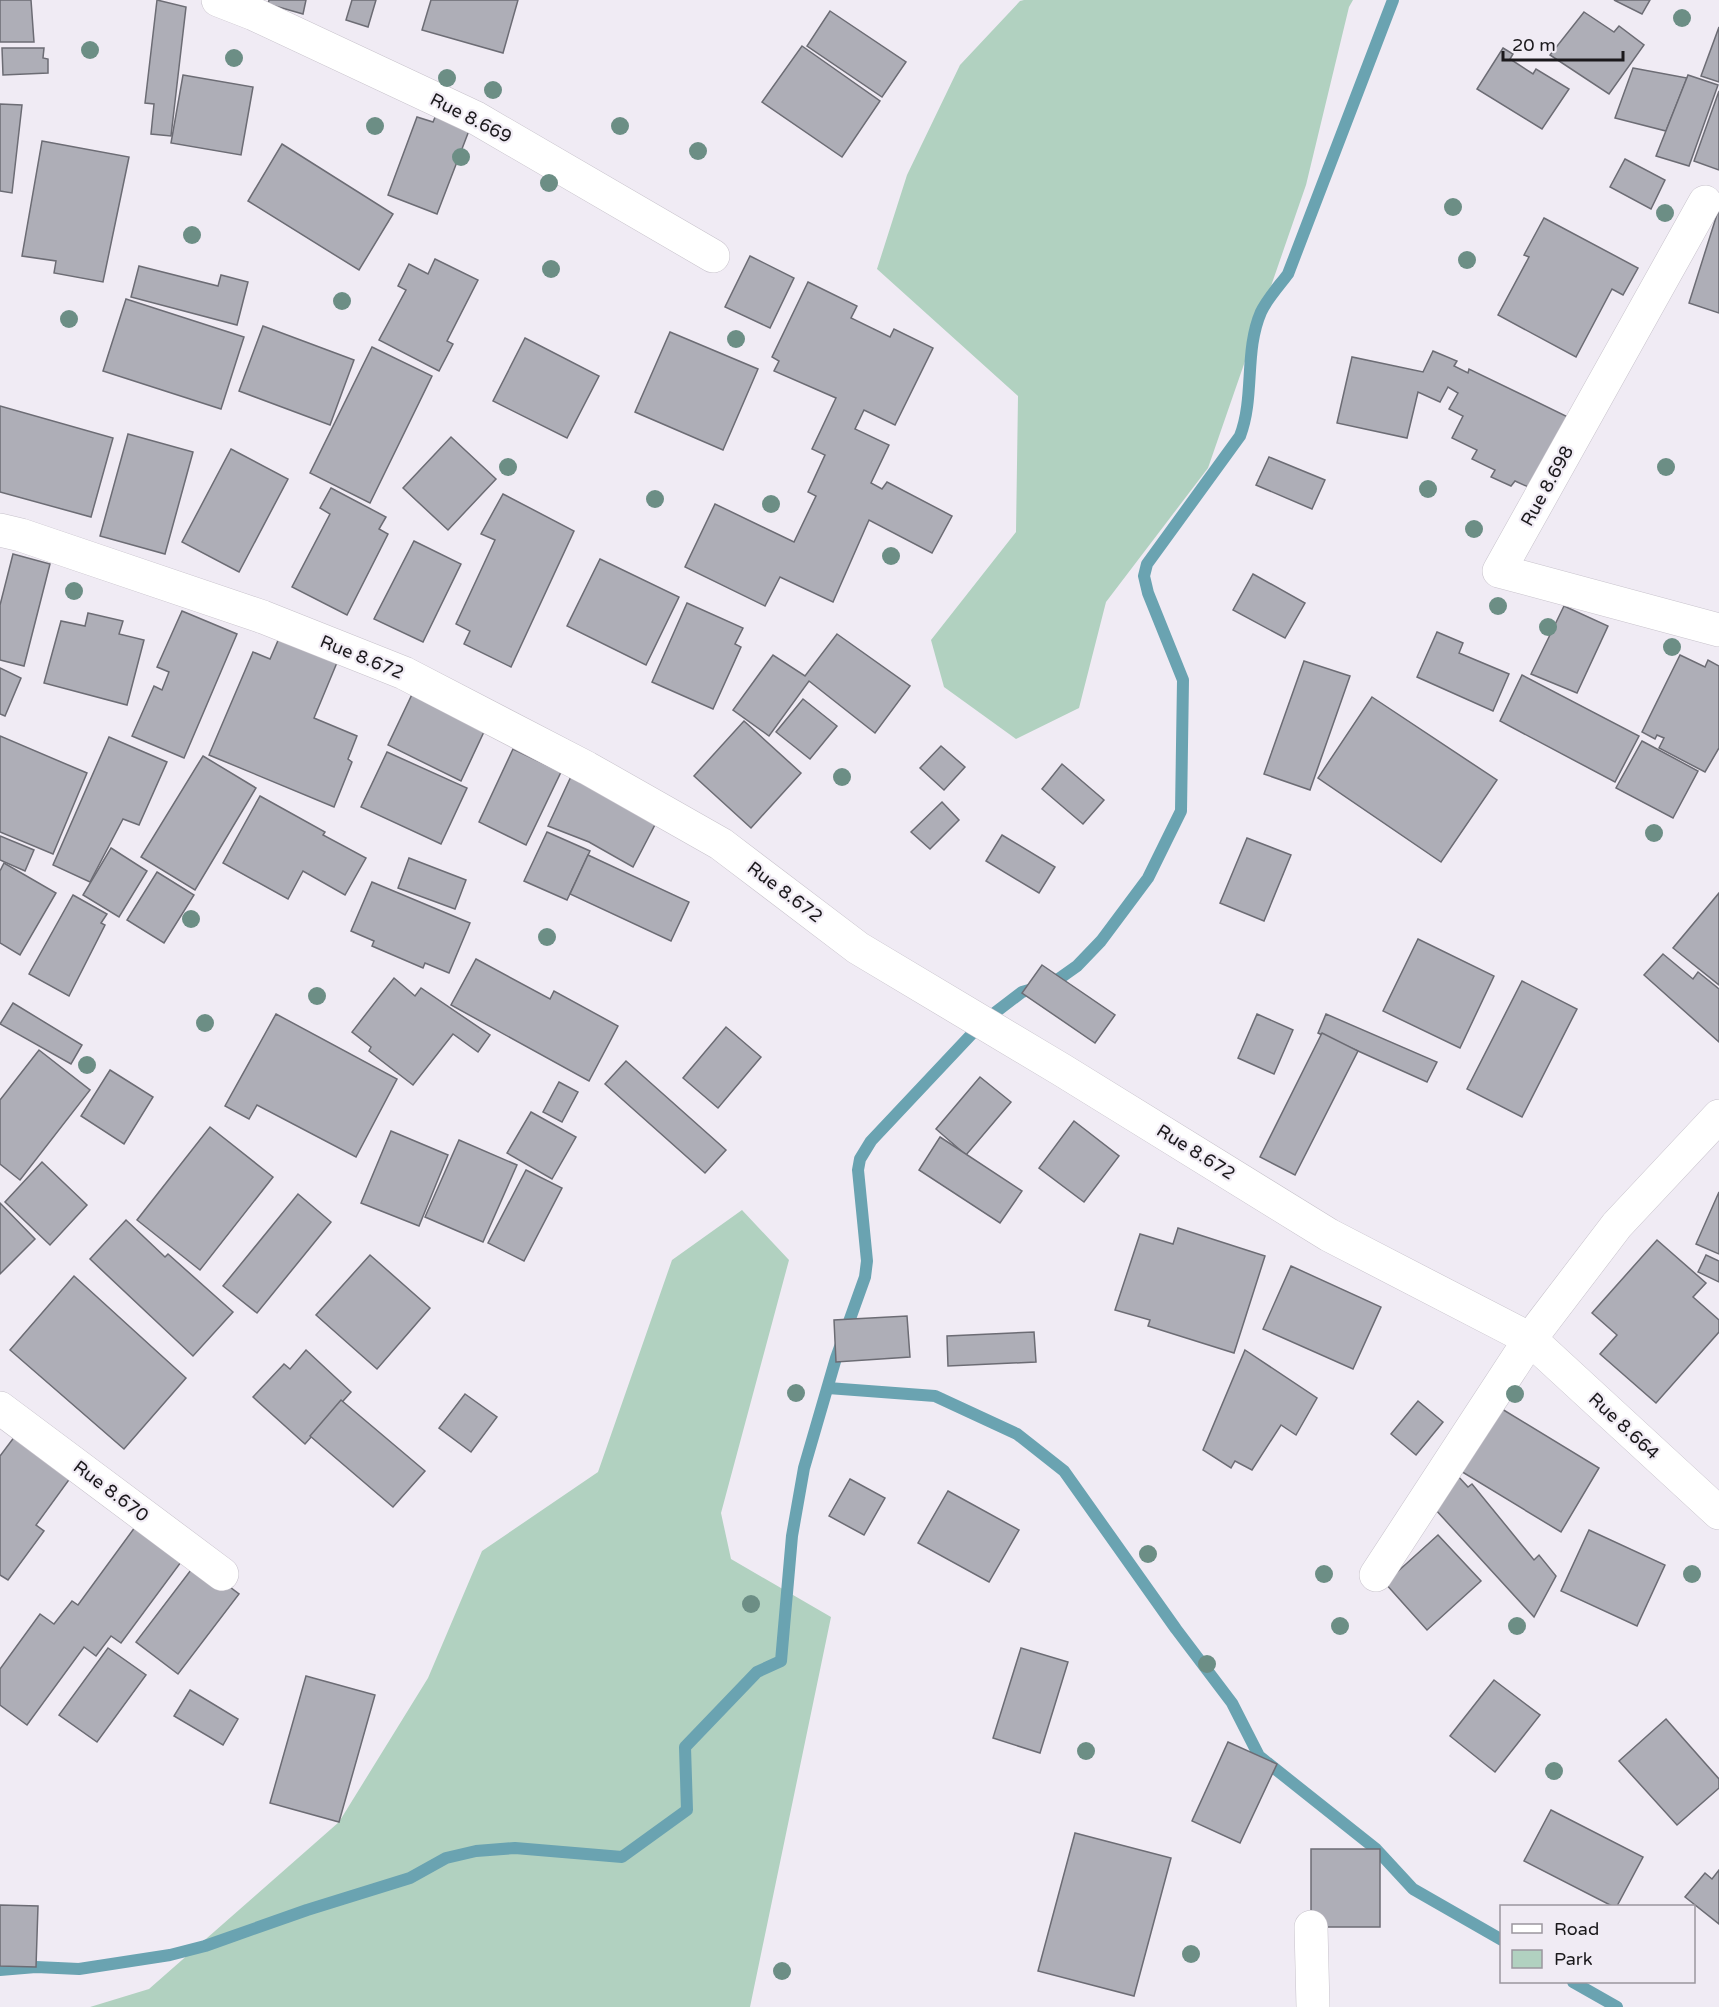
<svg xmlns="http://www.w3.org/2000/svg" width="1719" height="2007" font-family="'Varela Round',sans-serif">
	<style>
		.green { fill: #b1d1c0 }
		.lines { fill: none; stroke-linecap: round; stroke-linejoin: round }
		.stream { stroke: #6aa3b1; stroke-width: 12 }
		.building { fill: #aeaeb7; stroke: #6c6c74; stroke-width: 1.5 }
		.minor-casing { stroke: #c7c2cb; stroke-width: 34 }
		.minor { stroke: #fff; stroke-width: 33 }
		.tree { fill: #6c8e85 }
		.labels { text-anchor: middle; stroke-width: 4.5; stroke-linejoin: round; paint-order: stroke }
		.street-label { font-size: 18px; fill: #1b191c; stroke: #f0ebf4 }
	</style>
	<rect width="100%" height="100%" fill="#f0ebf4"/>
	<g class="green">
		<path d="M1024 0H1353L1349 7 1306 185 1208 468 1106 602 1079 708 1016 739 944 687 931 640 1016 532 1018 396 877 269 907 175 960 65 1020 1Z"/>
		<path d="M742 1210 789 1260 721 1513 731 1559 831 1617 750 2007H90L149 1989 339 1822 428 1678 482 1551 598 1472 672 1260Z"/>
	</g>
	<g class="lines">
		<g class="stream">
			<path d="M828 1388 935 1396 1017 1434 1064 1471 1176 1629 1232 1703 1259 1756 1376 1849 1413 1889 1502 1940"/>
			<path d="M0 1970 36 1967 79 1969 170 1955 205 1946 307 1910 410 1878 446 1858 476 1851 515 1848 622 1857 687 1810 685 1747 757 1672 781 1661 792 1536 804 1468 836 1358 865 1277 867 1261 858 1170 860 1159 871 1141 984 1021 1022 992 1053 983 1077 966 1101 941 1148 878 1181 811 1183 680 1148 593 1144 576 1147 564 1240 436C1255 397 1244 351 1261 312 1267 299 1279 286 1288 274L1393 0"/>
			<path d="M1573 1982 1617 2007"/>
		</g>
	</g>
	<g class="building">
		<path d="M0 0H31L34 42H0Z"/>
		<path d="M157 0 186 7 171 136 151 134 154 104 145 103Z"/>
		<path d="M269 0H306L303 14 268 4Z"/>
		<path d="M352 0H376L368 27 346 20Z"/>
		<path d="M431 0H518L503 53 422 30Z"/>
		<path d="M1614 0H1650L1642 14Z"/>
		<path d="M830 11 906 62 882 97 807 46Z"/>
		<path d="M1584 12 1614 32 1619 26 1644 45 1609 94 1550 55Z"/>
		<path d="M1719 27V82L1701 76Z"/>
		<path d="M802 46 880 101 842 157 762 102Z"/>
		<path d="M2 48H44L43 58 48 59V73L3 75Z"/>
		<path d="M1503 48 1513 54 1510 59 1533 74 1536 69 1569 89 1542 129 1477 89Z"/>
		<path d="M1633 68 1687 78 1666 131 1615 118Z"/>
		<path d="M183 75 253 87 241 155 171 143Z"/>
		<path d="M1688 75 1718 85 1689 166 1656 156Z"/>
		<path d="M1719 91V170L1694 161Z"/>
		<path d="M0 104 22 105 12 193 0 191Z"/>
		<path d="M436 115 470 128 437 214 388 195 417 117 433 122Z"/>
		<path d="M42 141 129 157 103 282 54 273 56 261 22 256Z"/>
		<path d="M282 144 393 214 359 270 248 201Z"/>
		<path d="M1625 159 1665 180 1651 209 1610 187Z"/>
		<path d="M1719 208V313L1689 303Z"/>
		<path d="M1544 218 1638 268 1623 295 1612 289 1576 357 1498 315 1529 257 1524 255Z"/>
		<path d="M750 256 794 278 770 328 725 307Z"/>
		<path d="M435 259 478 280 447 341 453 344 439 371 379 340 406 290 398 286 409 264 428 274Z"/>
		<path d="M139 266 218 286 221 275 248 282 237 325 131 297Z"/>
		<path d="M808 282 857 306 851 318 890 337 894 329 933 348 895 425 864 410 855 429 889 445 871 483 882 489 887 482 952 516 932 553 869 520 833 602 780 577 765 606 685 567 715 504 794 542 816 496 808 492 825 455 812 449 836 398 774 371 779 361 772 357Z"/>
		<path d="M126 299 244 337 221 409 103 371Z"/>
		<path d="M263 326 354 360 330 425 239 391Z"/>
		<path d="M670 332 758 369 723 450 635 412Z"/>
		<path d="M525 338 599 376 567 438 493 401Z"/>
		<path d="M372 347 432 376 370 503 310 473Z"/>
		<path d="M1433 351 1457 361 1454 366 1468 373 1469 369 1572 419 1535 490 1515 481 1511 486 1491 477 1495 470 1472 459 1477 450 1452 438 1463 416 1449 409 1458 393 1448 387 1440 402 1418 392 1407 438 1337 423 1352 357 1423 372Z"/>
		<path d="M0 406 113 438 91 517 0 492Z"/>
		<path d="M128 434 193 452 165 554 100 536Z"/>
		<path d="M451 437 496 479 448 530 403 488Z"/>
		<path d="M231 449 288 479 239 572 182 542Z"/>
		<path d="M1269 457 1325 480 1312 509 1256 485Z"/>
		<path d="M331 488 386 517 379 529 388 534 347 615 292 587 330 514 320 508Z"/>
		<path d="M503 494 574 531 511 667 464 644 470 631 456 624 495 540 481 534Z"/>
		<path d="M414 541 461 564 423 642 374 619Z"/>
		<path d="M13 554 50 564 24 666 0 660V605Z"/>
		<path d="M600 559 679 597 646 665 567 626Z"/>
		<path d="M1253 574 1305 603 1285 638 1233 610Z"/>
		<path d="M687 603 743 628 735 644 741 647 713 709 652 682Z"/>
		<path d="M1564 606 1608 626 1577 693 1531 674Z"/>
		<path d="M182 611 237 634 184 758 132 736 154 686 162 690 169 672 157 667Z"/>
		<path d="M88 613 123 621 119 634 144 640 127 705 44 683 61 621 85 626Z"/>
		<path d="M283 629 341 653 314 718 357 736 348 759 352 762 334 807 209 755 253 652 270 659Z"/>
		<path d="M1437 632 1463 643 1459 653 1509 674 1493 711 1417 677Z"/>
		<path d="M837 634 910 686 875 733 809 681 769 736 733 710 773 655 805 676Z"/>
		<path d="M1680 655 1705 667 1708 660 1719 666V748L1705 772 1659 748 1664 738 1657 735 1655 739 1642 732Z"/>
		<path d="M1304 661 1350 676 1310 790 1264 774Z"/>
		<path d="M0 668 21 678 5 716 0 714Z"/>
		<path d="M1522 675 1639 736 1615 782 1500 721Z"/>
		<path d="M416 686 489 721 461 781 388 745Z"/>
		<path d="M1372 697 1497 780 1441 862 1318 778Z"/>
		<path d="M803 699 837 726 810 759 776 732Z"/>
		<path d="M744 721 801 773 751 828 694 776Z"/>
		<path d="M0 736 87 773 53 854 0 832Z"/>
		<path d="M109 737 167 762 139 825 123 819 90 882 53 865Z"/>
		<path d="M1642 741 1698 771 1673 818 1616 788Z"/>
		<path d="M941 746 965 767 944 790 920 768Z"/>
		<path d="M513 749 561 772 526 845 479 822Z"/>
		<path d="M387 752 467 788 441 844 361 807Z"/>
		<path d="M203 756 256 788 195 890 141 857Z"/>
		<path d="M1062 764 1104 800 1083 824 1042 789Z"/>
		<path d="M574 770 660 815 633 867 589 842 548 826Z"/>
		<path d="M260 796 325 832 323 835 366 858 345 895 303 871 288 899 223 863Z"/>
		<path d="M942 802 959 820 930 849 911 832Z"/>
		<path d="M547 832 590 851 567 900 524 881Z"/>
		<path d="M1002 835 1055 867 1039 893 986 861Z"/>
		<path d="M0 836 34 850 25 871 0 860Z"/>
		<path d="M1247 838 1291 855 1264 921 1220 903Z"/>
		<path d="M111 848 147 871 119 917 83 895Z"/>
		<path d="M588 855 689 902 671 941 570 894Z"/>
		<path d="M409 858 466 880 455 909 398 888Z"/>
		<path d="M4 863 56 893 20 955 0 943V871Z"/>
		<path d="M157 872 194 895 164 943 127 920Z"/>
		<path d="M372 882 470 923 449 973 425 963 423 968 372 946 374 941 351 931Z"/>
		<path d="M1719 893V985L1673 948Z"/>
		<path d="M73 895 107 914 101 923 105 925 69 996 29 974Z"/>
		<path d="M1418 939 1494 976 1460 1048 1383 1011Z"/>
		<path d="M1663 954 1693 979 1698 972 1719 989V1042L1644 975Z"/>
		<path d="M476 959 550 999 554 991 618 1026 589 1081 451 1005Z"/>
		<path d="M1042 965 1115 1015 1095 1043 1022 993Z"/>
		<path d="M394 978 415 996 421 988 490 1035 478 1052 453 1034 413 1085 369 1051 371 1047 352 1032Z"/>
		<path d="M1522 981 1577 1009 1522 1117 1467 1089Z"/>
		<path d="M13 1003 82 1045 71 1064 0 1024Z"/>
		<path d="M276 1014 397 1079 356 1157 257 1105 249 1119 225 1106Z"/>
		<path d="M1257 1014 1293 1030 1274 1074 1238 1058Z"/>
		<path d="M1326 1014 1437 1062 1427 1082 1318 1033Z"/>
		<path d="M726 1027 761 1057 718 1108 683 1078Z"/>
		<path d="M1322 1033 1358 1051 1295 1175 1260 1157Z"/>
		<path d="M39 1050 90 1090 20 1180 0 1164V1100Z"/>
		<path d="M626 1061 726 1150 705 1173 605 1084Z"/>
		<path d="M110 1070 153 1097 124 1144 81 1116Z"/>
		<path d="M980 1077 1011 1102 966 1155 936 1129Z"/>
		<path d="M559 1082 578 1092 562 1122 543 1112Z"/>
		<path d="M531 1112 576 1137 552 1179 507 1153Z"/>
		<path d="M1074 1121 1119 1156 1084 1202 1039 1168Z"/>
		<path d="M210 1127 273 1177 200 1270 137 1220Z"/>
		<path d="M391 1131 448 1155 419 1226 361 1203Z"/>
		<path d="M940 1137 1022 1191 1000 1223 919 1170Z"/>
		<path d="M459 1140 517 1165 483 1242 425 1217Z"/>
		<path d="M42 1162 87 1205 50 1245 5 1202Z"/>
		<path d="M526 1170 562 1188 524 1261 488 1243Z"/>
		<path d="M1719 1192V1254L1696 1244Z"/>
		<path d="M298 1194 331 1222 257 1313 223 1286Z"/>
		<path d="M0 1203 35 1239 0 1274Z"/>
		<path d="M126 1220 165 1257 168 1254 233 1312 193 1356 90 1259Z"/>
		<path d="M1178 1228 1265 1256 1234 1353 1148 1326 1150 1320 1115 1310 1140 1234 1173 1244Z"/>
		<path d="M1657 1240 1706 1283 1693 1297 1719 1320V1332L1656 1403 1600 1354 1617 1335 1592 1313Z"/>
		<path d="M370 1255 430 1308 377 1369 316 1315Z"/>
		<path d="M1706 1255 1719 1261V1282L1698 1272Z"/>
		<path d="M1291 1266 1381 1307 1353 1369 1263 1329Z"/>
		<path d="M74 1276 186 1378 124 1449 10 1350Z"/>
		<path d="M907 1316 910 1357 836 1362 834 1320Z"/>
		<path d="M1034 1332 1036 1362 948 1366 947 1336Z"/>
		<path d="M306 1350 351 1392 305 1444 253 1397 284 1364 290 1369Z"/>
		<path d="M1245 1350 1317 1398 1296 1435 1281 1425 1252 1470 1235 1461 1231 1468 1203 1450Z"/>
		<path d="M465 1394 497 1417 471 1452 439 1428Z"/>
		<path d="M341 1400 425 1471 393 1507 310 1436Z"/>
		<path d="M1418 1401 1443 1422 1416 1455 1391 1434Z"/>
		<path d="M1497 1406 1599 1468 1561 1532 1459 1470Z"/>
		<path d="M15 1436 71 1477 36 1525 44 1531 8 1580 0 1575V1456Z"/>
		<path d="M1455 1473 1468 1487 1472 1484 1534 1560 1539 1555 1556 1576 1534 1617 1434 1508Z"/>
		<path d="M850 1479 885 1498 864 1535 829 1516Z"/>
		<path d="M948 1491 1019 1530 989 1582 918 1543Z"/>
		<path d="M138 1523 184 1558 121 1643 111 1636 96 1656 84 1647 27 1725 0 1705V1669L40 1614 54 1624 72 1601 78 1605Z"/>
		<path d="M1589 1530 1665 1565 1637 1626 1561 1591Z"/>
		<path d="M1438 1535 1481 1581 1427 1630 1385 1583Z"/>
		<path d="M197 1562 239 1594 178 1674 136 1642Z"/>
		<path d="M108 1648 146 1675 97 1742 59 1715Z"/>
		<path d="M1021 1648 1068 1662 1040 1753 993 1738Z"/>
		<path d="M306 1676 375 1695 339 1822 270 1803Z"/>
		<path d="M1494 1680 1540 1715 1495 1772 1450 1736Z"/>
		<path d="M190 1690 238 1719 223 1745 174 1716Z"/>
		<path d="M1666 1719 1719 1779V1788L1677 1825 1619 1761Z"/>
		<path d="M1228 1742 1277 1764 1240 1843 1192 1821Z"/>
		<path d="M1551 1810 1643 1857 1617 1906H1612L1524 1861Z"/>
		<path d="M1075 1833 1171 1858 1134 1996 1038 1971Z"/>
		<rect x="1311" y="1849" width="69" height="78"/>
		<path d="M1719 1870V1924L1685 1897 1705 1873 1712 1879Z"/>
		<path d="M0 1905 38 1906 36 1967 0 1966Z"/>
	</g>
	<g class="lines">
		<g class="minor-casing">
			<g id="minor">
				<path d="M218 0 254 14 476 118 713 256"/>
				<path d="M1705 202 1499 571 1719 630"/>
				<path d="M0 530 21 535 263 617 404 673 587 768 721 844 858 948 1062 1070 1329 1235 1530 1339 1719 1513"/>
				<path d="M0 1408 222 1574"/>
				<path d="M1376 1575 1530 1339 1617 1225 1719 1116"/>
				<path d="M1311 1927 1313 2007"/>
			</g>
		</g>
		<use href="#minor" class="minor"/>
	</g>
	<g class="tree">
		<circle cx="1682" cy="18" r="9"/>
		<circle cx="90" cy="50" r="9"/>
		<circle cx="234" cy="58" r="9"/>
		<circle cx="447" cy="78" r="9"/>
		<circle cx="493" cy="90" r="9"/>
		<circle cx="375" cy="126" r="9"/>
		<circle cx="620" cy="126" r="9"/>
		<circle cx="698" cy="151" r="9"/>
		<circle cx="461" cy="157" r="9"/>
		<circle cx="549" cy="183" r="9"/>
		<circle cx="1453" cy="207" r="9"/>
		<circle cx="1665" cy="213" r="9"/>
		<circle cx="192" cy="235" r="9"/>
		<circle cx="1467" cy="260" r="9"/>
		<circle cx="551" cy="269" r="9"/>
		<circle cx="342" cy="301" r="9"/>
		<circle cx="69" cy="319" r="9"/>
		<circle cx="736" cy="339" r="9"/>
		<circle cx="508" cy="467" r="9"/>
		<circle cx="1666" cy="467" r="9"/>
		<circle cx="1428" cy="489" r="9"/>
		<circle cx="655" cy="499" r="9"/>
		<circle cx="771" cy="504" r="9"/>
		<circle cx="1474" cy="529" r="9"/>
		<circle cx="891" cy="556" r="9"/>
		<circle cx="74" cy="591" r="9"/>
		<circle cx="1498" cy="606" r="9"/>
		<circle cx="1548" cy="627" r="9"/>
		<circle cx="1672" cy="647" r="9"/>
		<circle cx="842" cy="777" r="9"/>
		<circle cx="1654" cy="833" r="9"/>
		<circle cx="191" cy="919" r="9"/>
		<circle cx="547" cy="937" r="9"/>
		<circle cx="317" cy="996" r="9"/>
		<circle cx="205" cy="1023" r="9"/>
		<circle cx="87" cy="1065" r="9"/>
		<circle cx="796" cy="1393" r="9"/>
		<circle cx="1515" cy="1394" r="9"/>
		<circle cx="1148" cy="1554" r="9"/>
		<circle cx="1324" cy="1574" r="9"/>
		<circle cx="1692" cy="1574" r="9"/>
		<circle cx="751" cy="1604" r="9"/>
		<circle cx="1340" cy="1626" r="9"/>
		<circle cx="1517" cy="1626" r="9"/>
		<circle cx="1207" cy="1664" r="9"/>
		<circle cx="1086" cy="1751" r="9"/>
		<circle cx="1554" cy="1771" r="9"/>
		<circle cx="1191" cy="1954" r="9"/>
		<circle cx="782" cy="1971" r="9"/>
	</g>
	<g class="labels">
		<g class="street-label">
			<text transform="translate(471 118) rotate(27)" y="6">Rue 8.669</text>
			<text transform="translate(1547 486) rotate(-61)" y="6">Rue 8.698</text>
			<text transform="translate(362 657) rotate(22)" y="6">Rue 8.672</text>
			<text transform="translate(785 892) rotate(37)" y="6">Rue 8.672</text>
			<text transform="translate(1196 1152) rotate(32)" y="6">Rue 8.672</text>
			<text transform="translate(1624 1426) rotate(43)" y="6">Rue 8.664</text>
			<text transform="translate(111 1491) rotate(37)" y="6">Rue 8.670</text>
		</g>
	</g>
	<rect x="1500" y="1905" width="195" height="78" fill="#f0ebf4" stroke="#9b979e" stroke-width="1.5"/>
	<rect x="1512" y="1924" width="30" height="9" fill="#ffffff" stroke="#9b979e" stroke-width="1.5"/>
	<text x="1554" y="1935" font-size="18" fill="#1b191c">Road</text>
	<rect x="1512" y="1950" width="30" height="18" fill="#b1d1c0" stroke="#9b979e" stroke-width="1.5"/>
	<text x="1554" y="1965" font-size="18" fill="#1b191c">Park</text>
	<path d="M1503 51v9h120v-9" fill="none" stroke="#1b191c" stroke-width="3"/>
	<text x="1512" y="51" font-size="18" fill="#1b191c" stroke="#f0ebf4" stroke-width="4.5" paint-order="stroke">20 m</text>
</svg>
